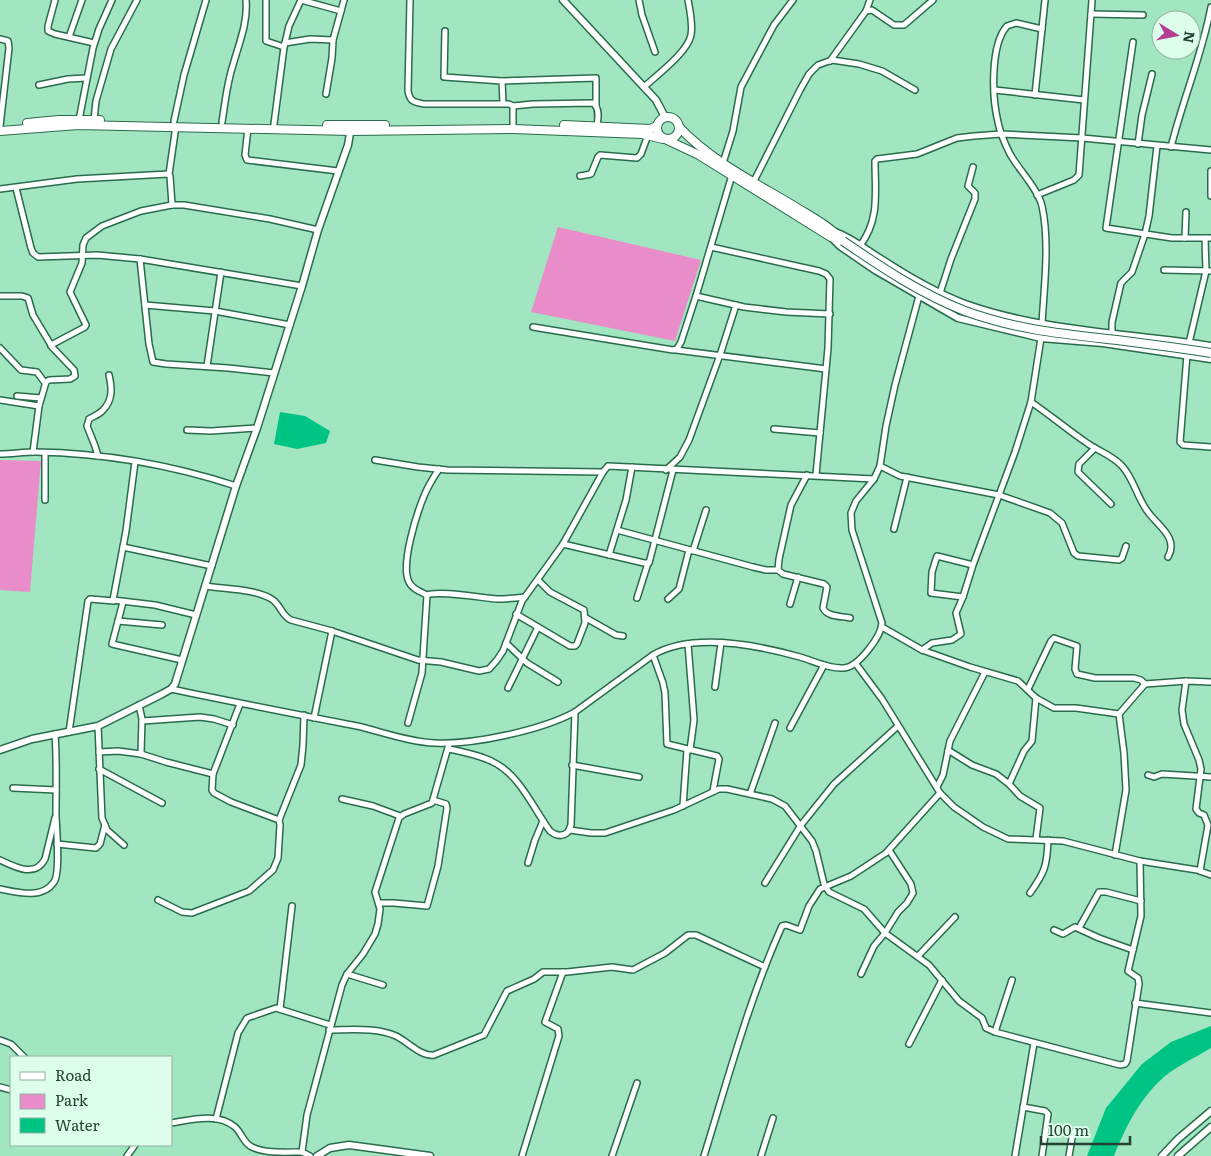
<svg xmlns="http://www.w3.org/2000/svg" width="1211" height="1156" font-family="Literata,serif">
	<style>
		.green { fill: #e98dca }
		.water { fill: #00c484 }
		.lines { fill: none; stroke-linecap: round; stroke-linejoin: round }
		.minor-casing { stroke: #296c4d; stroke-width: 8 }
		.tertiary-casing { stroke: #296c4d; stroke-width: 9 }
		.primary-casing { stroke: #296c4d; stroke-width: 10 }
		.minor { stroke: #fff; stroke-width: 5 }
		.tertiary { stroke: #fff; stroke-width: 6 }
		.primary { stroke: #fff; stroke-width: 8 }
		.primary-bridge-casing { stroke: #296c4d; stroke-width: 10; stroke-linecap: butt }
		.primary-bridge { stroke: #fff; stroke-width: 8 }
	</style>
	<rect width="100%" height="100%" fill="#a2e5c1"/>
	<g class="green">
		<path d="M558 227 701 260 675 341 531 312Z"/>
		<path d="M0 460 41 461 30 592 0 590Z"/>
	</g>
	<g class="water">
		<path d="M280 412 305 416 330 431 326 443 297 449 274 444Z"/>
		<path d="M1211 1026V1048C1196 1057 1179 1065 1165 1076 1140 1098 1126 1126 1114 1156H1087L1106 1108 1142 1064 1171 1042Z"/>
	</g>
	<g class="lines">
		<g class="minor-casing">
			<g id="minor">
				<path d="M55 0 48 26V31L55 34 94 43"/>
				<path d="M266 0V41L284 47"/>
				<path d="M301 0 341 11"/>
				<path d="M410 0 408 91C410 102 414 102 424 104H509L513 106V124"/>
				<path d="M639 0 642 15 655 52"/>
				<path d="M866 11 870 0"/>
				<path d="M1091 14 1143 15"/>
				<path d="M445 31 444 77 502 81 503 103"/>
				<path d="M69 37 82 0"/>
				<path d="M0 39 8 41 9 48 0 126"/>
				<path d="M1133 42 1106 228 1172 238H1211"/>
				<path d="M285 43 310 39 333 40 344 0"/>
				<path d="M830 61 866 11 872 10 894 25H904L933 0"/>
				<path d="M502 81 596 78V106"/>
				<path d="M39 85 68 79 86 78"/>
				<path d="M644 87C657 75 688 52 691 35 693 24 690 11 688 0"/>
				<path d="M995 90 1084 100"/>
				<path d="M326 94 332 58 333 40"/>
				<path d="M1035 95 1045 0"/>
				<path d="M513 106 533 104 593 103C600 108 598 119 597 126"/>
				<path d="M79 120 93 48 99 29 112 0"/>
				<path d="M94 120 96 101 111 49 137 0"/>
				<path d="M174 121 184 75 206 0"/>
				<path d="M222 122C225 103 227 83 233 65 239 43 248 23 246 0"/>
				<path d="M274 124 284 47 289 26 301 0"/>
				<path d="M248 128 245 155 247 160 338 171"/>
				<path d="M1138 144 1142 115 1152 74"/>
				<path d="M1171 147C1183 99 1202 55 1211 7"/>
				<path d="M723 163 733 131 741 87 774 25 793 0"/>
				<path d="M1211 171V196"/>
				<path d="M169 174 176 126"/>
				<path d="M580 176 591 174 598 157 600 155 637 158 641 154 648 135"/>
				<path d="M754 181 800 90 809 74 818 65 832 60 859 64 882 71 915 90"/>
				<path d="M16 188 31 248 33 253 38 257 97 255 140 259 302 286"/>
				<path d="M0 189 77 179 168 174 170 176 172 205"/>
				<path d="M1037 195 1074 180 1079 175 1092 0"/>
				<path d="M1185 238 1186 212"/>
				<path d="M860 246C880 219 875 193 875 161L877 159 917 154 957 138 974 136 1001 134 1082 138 1211 150"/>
				<path d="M711 247 819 271 826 274 830 279 828 348 816 475"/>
				<path d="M140 259 149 344 153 362 166 364 228 368 274 373"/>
				<path d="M1164 270 1211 271"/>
				<path d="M940 293 951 259 975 199V193L968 186 973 167"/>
				<path d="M0 296H22L28 298 33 315 51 345"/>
				<path d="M696 296 744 307 786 312 830 314"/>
				<path d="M145 305 215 311 290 325"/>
				<path d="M1042 324C1044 287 1050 243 1042 206 1038 189 1019 170 1010 154 1005 144 1000 133 998 122 992 98 990 45 1007 26L1016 23 1042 29"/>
				<path d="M533 327 673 350 677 349 681 342 696 296 732 175"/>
				<path d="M1112 333V322L1121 283 1132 272 1145 234 1149 216 1157 146"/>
				<path d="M1189 343 1206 271 1205 238"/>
				<path d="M0 348 21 370 37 372 45 383"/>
				<path d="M676 350 826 369"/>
				<path d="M1187 355 1180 442 1183 445 1211 447"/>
				<path d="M207 366 221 272"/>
				<path d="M17 396 41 398"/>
				<path d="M0 400 39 406"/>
				<path d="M1031 402C1050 415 1068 430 1087 443 1098 451 1112 455 1122 466 1134 479 1137 498 1148 512 1158 526 1179 538 1168 557"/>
				<path d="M774 429 820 433"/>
				<path d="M187 430 211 431 257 428"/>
				<path d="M1095 448 1079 464 1078 472 1111 504"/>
				<path d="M33 452 39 406 46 382 49 380 70 379 75 376 74 370 51 346 53 344 85 327 86 325 70 292 82 263 83 245 86 238 102 226 141 211 172 205H184L270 219 318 230"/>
				<path d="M0 454C12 454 23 452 35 452 102 453 172 465 236 486"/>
				<path d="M98 456 95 446 87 426 89 419C94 416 100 414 103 410 113 400 112 388 109 375"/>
				<path d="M375 460 418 467 447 470 603 472"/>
				<path d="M135 462 126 531 113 600 155 605 196 615"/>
				<path d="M880 466 900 476 999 495 1050 513 1062 523 1074 553 1078 556 1119 560 1122 558 1126 546"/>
				<path d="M666 470 680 457 689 440 720 355 736 305"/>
				<path d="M807 475 791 505 779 559 778 570 783 574 824 584 827 587 823 608C827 617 841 616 850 618"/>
				<path d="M45 500V453"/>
				<path d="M894 529 907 477"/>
				<path d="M617 530 753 567 766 570H778"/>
				<path d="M563 544 644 563H649L673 470"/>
				<path d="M123 547 212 566"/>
				<path d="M693 551 706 510"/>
				<path d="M609 555 626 500 632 467"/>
				<path d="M973 565 963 597 931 593 932 572 937 556 973 565 1015 452 1031 402 1041 338"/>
				<path d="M206 586C224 589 258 589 273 600 281 606 282 616 291 620L332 631 418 660 441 662 479 671 489 669 497 660 503 651 522 601 563 544 603 472 608 466 874 479"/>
				<path d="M427 595C421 592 412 589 409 582 400 565 417 513 424 496 428 486 433 478 439 469"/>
				<path d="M637 598 648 563"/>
				<path d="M668 599 679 589 689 550"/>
				<path d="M123 602 112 644 182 660"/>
				<path d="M790 604 798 577"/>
				<path d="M516 614 570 646H575L577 644 585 623 584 610 550 592 538 580"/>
				<path d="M586 618 616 635 623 636"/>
				<path d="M118 621 162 625"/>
				<path d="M882 627 922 650 970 667 1018 681 1036 698 1054 708H1076L1119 714 1145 684 1186 681 1211 682"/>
				<path d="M506 643 527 663 558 682"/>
				<path d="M688 644 694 720 690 750"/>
				<path d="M922 650 932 643 952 640 961 634 956 613 963 597"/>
				<path d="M653 655 663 683 665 693 667 744 717 756 719 759 713 791"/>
				<path d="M856 664 882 699 940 793 954 807 983 827 1008 839 1063 841 1140 861 1197 870 1211 875"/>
				<path d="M1186 681 1182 710 1184 724 1199 760 1201 769 1196 809 1199 813 1204 815 1208 825 1200 871"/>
				<path d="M715 687 721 643"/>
				<path d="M508 688 538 627"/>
				<path d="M171 689C233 702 295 714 357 726 383 732 409 742 435 743 473 745 542 730 575 712L653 655C693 632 757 645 800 657 814 661 829 669 844 668 858 667 881 637 882 623L852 530 851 513 856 501 874 479 880 466 886 426 895 385 919 296"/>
				<path d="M1028 689 1051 641 1054 638 1077 646 1075 669 1077 674 1095 678H1134L1141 680 1145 684"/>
				<path d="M139 705 142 719 141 754"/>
				<path d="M314 718 332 631"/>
				<path d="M142 721 200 717 214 719 233 725"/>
				<path d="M408 723 422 673 427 595C438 590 483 598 497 599 506 599 516 598 525 597"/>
				<path d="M98 726 102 818 107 830 124 845"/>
				<path d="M790 728 824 665"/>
				<path d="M69 732 88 601 90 599 114 601"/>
				<path d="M449 749C463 752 480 755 493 762 520 775 533 808 550 831 556 836 562 837 568 832L571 825 575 712"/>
				<path d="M948 750 972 765 996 774 1009 784 1020 796 1040 808 1036 839"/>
				<path d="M99 752 118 751 141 754 166 762 213 774"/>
				<path d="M572 765 639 777"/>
				<path d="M99 769 162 803"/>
				<path d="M1148 775 1154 777 1162 774 1211 777"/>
				<path d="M1009 784 1024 751 1032 741 1036 698"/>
				<path d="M937 787 943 775 950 741 985 672"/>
				<path d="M13 788 56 790"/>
				<path d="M750 794 775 723"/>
				<path d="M342 799 373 806 400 816"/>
				<path d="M683 806 687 750"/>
				<path d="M279 820 301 765 303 745 304 715"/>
				<path d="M570 830 591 833H605L674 810 719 789H727L772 799 785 806 812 841 816 851 824 884 829 892 864 909 885 933 929 965 959 1001 982 1018 986 1028 995 1032 1120 1065 1125 1064 1127 1061 1139 984 1138 978 1128 971 1141 916 1140 861"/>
				<path d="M57 844 96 848 100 844 105 825"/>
				<path d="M1115 855 1126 790 1124 753 1119 714"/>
				<path d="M0 860C15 867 35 878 45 859L55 818"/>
				<path d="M528 863 535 840 543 821"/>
				<path d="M765 883 801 825 834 784 898 726"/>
				<path d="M0 889C16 892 42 900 54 882 61 872 56 828 56 814 56 787 57 761 55 734"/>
				<path d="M1030 893C1045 872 1047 866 1048 840"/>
				<path d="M158 900 182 912 192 913 249 891 273 870 278 858 280 825 279 820 231 802 214 793 212 790 213 774 240 704"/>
				<path d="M379 903H394L427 906 438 866 447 808 446 804 433 800"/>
				<path d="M1079 928 1099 892H1106L1141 901"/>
				<path d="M1054 930 1063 934 1075 927 1099 938 1133 950"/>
				<path d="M918 956 955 917"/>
				<path d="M347 974 383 985"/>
				<path d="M861 974 874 946 885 933 898 912 907 903 913 893 911 884 889 850"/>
				<path d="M1135 1003 1211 1013"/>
				<path d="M280 1009 292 906"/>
				<path d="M329 1030C350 1030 376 1027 396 1036 407 1041 421 1057 434 1055L484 1035 507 991 534 979 543 972H567L612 967 633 970 665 953 688 935H696L765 967"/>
				<path d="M995 1032 1012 980"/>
				<path d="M0 1040 11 1044 24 1057"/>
				<path d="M909 1044 942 980"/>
				<path d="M0 1087 11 1090"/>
				<path d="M1023 1107 1045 1111 1048 1114 1042 1156"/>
				<path d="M216 1119 238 1033 247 1018 276 1008 330 1025"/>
				<path d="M171 1123C190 1120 218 1112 235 1127 242 1133 243 1143 252 1147 266 1154 287 1152 302 1152"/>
				<path d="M127 1156 135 1145"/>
				<path d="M310 1156 302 1152 307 1115 342 985 347 974 363 954 375 934 378 924 380 909 375 892 399 818 404 814 432 803 449 744"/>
				<path d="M522 1156 559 1036 558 1029 545 1022 563 972"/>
				<path d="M612 1156 637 1083"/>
				<path d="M704 1156C728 1079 749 999 782 926L786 925 800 930 809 906 820 889 851 876 886 853 940 793"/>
				<path d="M761 1156 773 1118"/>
				<path d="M1015 1156 1034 1043"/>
				<path d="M1069 1156 1073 1132"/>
			</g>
		</g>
		<g class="tertiary-casing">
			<g id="tertiary">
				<path d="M563 0 656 100 665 117"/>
				<path d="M835 232C852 238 866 250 881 259 907 276 936 293 965 304 1044 332 1129 333 1211 346"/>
				<path d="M831 237 840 246 875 270 958 318 1041 338 1103 343 1211 359"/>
				<path d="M0 750 32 739 98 726 162 694 171 689 175 684 236 486 257 428 302 286 318 230 348 145 351 127"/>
				<path d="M317 1156 330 1148 349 1145 430 1156"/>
				<path d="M1162 1156 1178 1139 1211 1111"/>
				<path d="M1178 1156 1211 1127"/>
			</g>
		</g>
		<g class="primary-casing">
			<g id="primary">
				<circle cx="668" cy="128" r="11"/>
				<path d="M27 123 59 120H100"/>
				<path d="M327 125H385"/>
				<path d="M564 125 650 129 657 126"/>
				<path d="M679 127C711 161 754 182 794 206 810 216 828 225 841 239"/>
				<path d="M0 131 78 125 351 131 513 129 642 134 663 139"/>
				<path d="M667 140 699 155 831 237 843 241"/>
			</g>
		</g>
		<use href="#minor" class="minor"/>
		<use href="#tertiary" class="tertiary"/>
		<use href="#primary" class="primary"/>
		<g class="primary-bridge-casing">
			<path id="primary-bridge" d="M843 241C881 267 921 294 965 311 1017 330 1063 334 1117 340 1148 344 1180 348 1211 353"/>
		</g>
		<use href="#primary-bridge" class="primary-bridge"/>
	</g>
	<rect x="10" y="1056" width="162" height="90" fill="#ddfeeb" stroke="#93b2a1"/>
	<rect x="20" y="1072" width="25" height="8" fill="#ffffff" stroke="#93b2a1"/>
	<text x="55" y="1081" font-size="15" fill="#254133">Road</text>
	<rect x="20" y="1094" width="25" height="15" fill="#e98dca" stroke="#93b2a1"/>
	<text x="55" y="1106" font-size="15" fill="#254133">Park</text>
	<rect x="20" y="1118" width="25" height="15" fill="#00c484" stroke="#93b2a1"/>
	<text x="55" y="1131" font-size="15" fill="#254133">Water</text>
	<g transform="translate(1176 35) rotate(100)"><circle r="24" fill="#ddfeeb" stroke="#93b2a1"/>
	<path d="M0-4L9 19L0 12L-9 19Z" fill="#b53d93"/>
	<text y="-8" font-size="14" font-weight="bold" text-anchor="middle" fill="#254133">N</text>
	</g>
	<path d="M1041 1136v8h89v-8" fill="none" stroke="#254133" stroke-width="2.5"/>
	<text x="1048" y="1136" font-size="15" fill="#254133" stroke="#ddfeeb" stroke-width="4" paint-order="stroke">100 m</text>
</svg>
